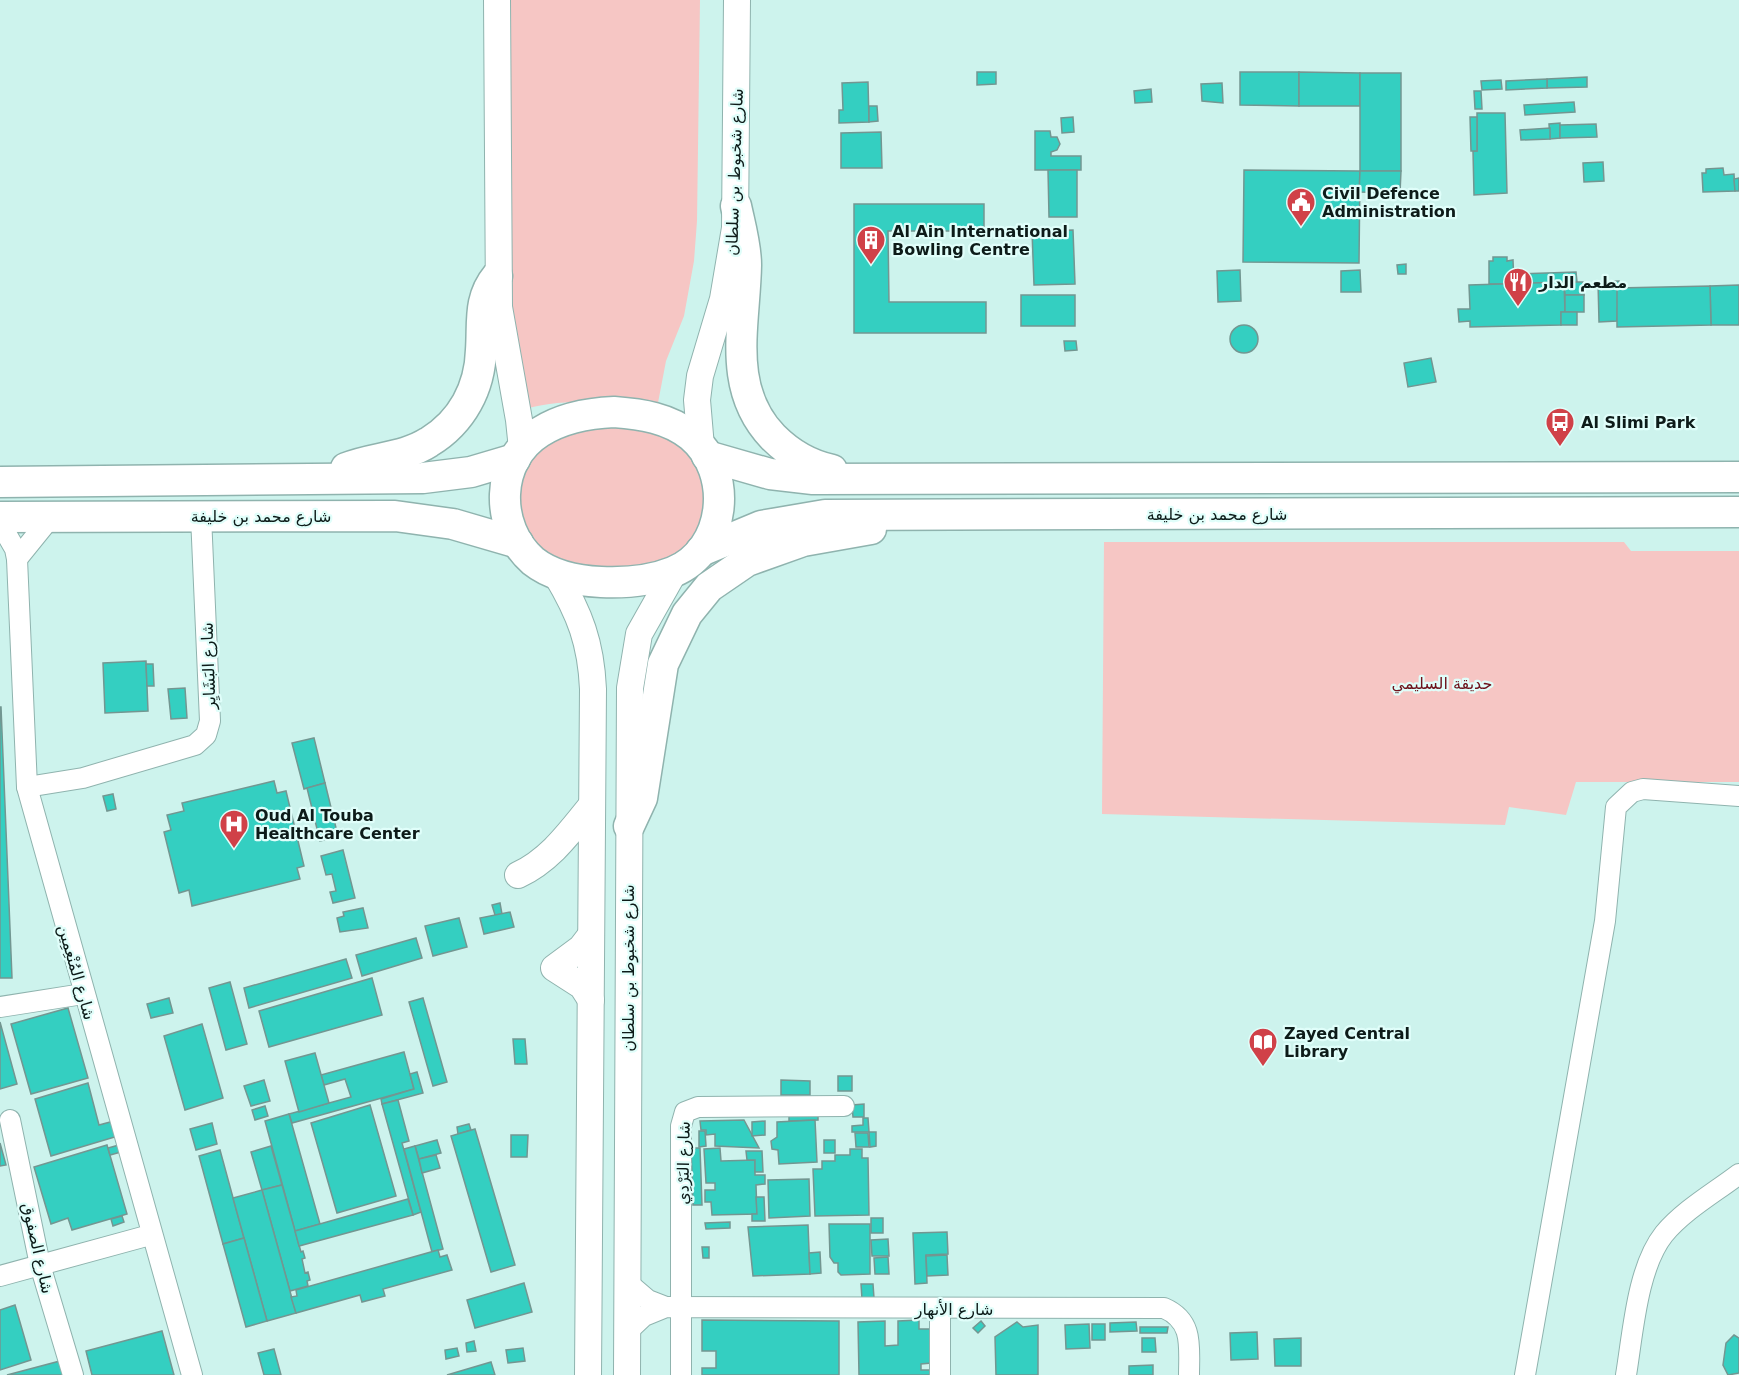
<svg xmlns="http://www.w3.org/2000/svg" width="1739" height="1375" font-family="'DejaVu Sans',Cairo,sans-serif">
	<style>
		.green { fill: #f6c6c4 }
		.building { fill: #34cfc1; stroke: #739691; stroke-width: 1.5 }
		.lines { fill: none; stroke-linecap: round; stroke-linejoin: round }
		.minor-casing { stroke: #8fb3ae; stroke-width: 22 }
		.major-casing { stroke: #8fb3ae; stroke-width: 28 }
		.highway-casing { stroke: #8fb3ae; stroke-width: 33 }
		.minor { stroke: #fff; stroke-width: 20 }
		.major { stroke: #fff; stroke-width: 26 }
		.highway { stroke: #fff; stroke-width: 30 }
		.labels { text-anchor: middle; stroke-width: 4.5; stroke-linejoin: round; paint-order: stroke }
		.street-label { font-size: 16px; fill: #0d1b19; stroke: #e0fefa }
		.poi-label { font-size: 16px; font-weight: bold; fill: #0d1b19; stroke: #e0fefa; text-anchor: start }
		.park-label { font-size: 16px; fill: #6d121b; stroke: #e0fefa }
	</style>
	<rect width="100%" height="100%" fill="#cdf3ed"/>
	<g class="green">
		<path d="M502 0H700L697 221 694 261 684 316 666 361 657 408C609 403 565 396 518 411L499 227Z"/>
		<path d="M589 425 648 427 688 444 709 487 700 532 670 561 599 572 538 555 513 504 529 450Z"/>
		<path d="M1104 542H1624L1631 551H1739V782H1576L1566 815 1509 807 1505 825 1102 814Z"/>
	</g>
	<g class="building">
		<path d="M977 72H996V84L977 85Z"/>
		<path d="M1240 72H1299V106L1240 105Z"/>
		<path d="M1299 72 1360 73V106H1299Z"/>
		<rect x="1360" y="73" width="41" height="98"/>
		<path d="M1587 77V87L1547 88V79Z"/>
		<path d="M1547 79V88L1506 90V81Z"/>
		<path d="M1501 80 1502 89 1482 90 1481 81Z"/>
		<path d="M868 82 869 122 839 123V110H843L842 83Z"/>
		<path d="M1222 83 1223 103 1202 101 1201 84Z"/>
		<path d="M1151 89 1152 102 1135 103 1134 91Z"/>
		<path d="M1474 91H1481L1482 109H1475Z"/>
		<path d="M1574 102 1575 112 1525 115 1524 105Z"/>
		<path d="M869 106H877L878 121 869 122Z"/>
		<path d="M1477 113H1505L1507 193 1474 195 1473 151H1477Z"/>
		<path d="M1073 117 1074 132 1062 133 1061 118Z"/>
		<path d="M1470 117H1477V151H1471Z"/>
		<path d="M1560 123V138L1550 139 1549 124Z"/>
		<path d="M1596 124 1597 137 1560 138V125Z"/>
		<path d="M1550 128V139L1521 140 1520 130Z"/>
		<path d="M1035 131H1050L1051 137H1057L1060 144 1057 150 1051 152V156H1081V170H1035Z"/>
		<path d="M881 132 882 168H841V133Z"/>
		<path d="M1603 162 1604 181 1584 182 1583 163Z"/>
		<path d="M1723 168 1724 175 1734 174 1735 191 1703 192 1702 173H1706V169Z"/>
		<path d="M1048 170H1077V217H1049Z"/>
		<path d="M1244 170 1360 171 1359 263 1243 262Z"/>
		<path d="M1360 171H1401L1400 193 1359 192Z"/>
		<path d="M1739 178V191H1735L1734 179Z"/>
		<path d="M854 204H984V231H888L889 302H986V333H854Z"/>
		<path d="M1073 230 1075 284 1034 285 1032 231Z"/>
		<path d="M1493 257H1507V261L1513 260 1514 284H1489V261H1493Z"/>
		<path d="M1406 264V274H1398L1397 265Z"/>
		<path d="M1240 270 1241 301 1218 302 1217 271Z"/>
		<path d="M1360 270 1361 292H1341V271Z"/>
		<path d="M1576 272 1577 282 1514 284V274Z"/>
		<path d="M1619 281 1617 321 1599 322 1598 282Z"/>
		<path d="M1564 282H1583L1584 295H1565Z"/>
		<path d="M1564 282 1565 312H1561V325L1470 327V321L1459 322 1458 309H1470L1469 285Z"/>
		<path d="M1739 285V325H1711L1710 286Z"/>
		<path d="M1710 286 1711 325 1617 327V288Z"/>
		<rect x="1021" y="295" width="54" height="31"/>
		<rect x="1565" y="295" width="19" height="17"/>
		<rect x="1561" y="312" width="16" height="13"/>
		<circle cx="1244" cy="339" r="14"/>
		<path d="M1064 341H1076L1077 350 1065 351Z"/>
		<path d="M1431 358 1436 382 1408 387 1404 363Z"/>
		<path d="M146 661 148 711 105 713 103 663Z"/>
		<path d="M146 664H153L154 686H147Z"/>
		<path d="M185 688 187 718 171 719 168 689Z"/>
		<path d="M1 707 12 978H0V707Z"/>
		<path d="M314 738 325 783 304 789 292 743Z"/>
		<path d="M274 781 277 793 286 791 304 866 297 868 300 879 192 906 189 890 179 893 164 832 171 830 167 815 184 811 182 803Z"/>
		<path d="M325 783 338 836 320 841 307 788Z"/>
		<path d="M113 794 116 809 107 811 103 796Z"/>
		<path d="M343 850 355 898 333 903 330 892 336 891 332 874 326 875 321 856Z"/>
		<path d="M500 903 502 914 495 915 492 905Z"/>
		<path d="M363 908 368 928 340 932 337 918 344 916 343 912Z"/>
		<path d="M510 912 514 927 484 934 480 918Z"/>
		<path d="M459 918 467 947 433 956 425 926Z"/>
		<path d="M416 938 422 958 362 976 356 955Z"/>
		<path d="M346 959 352 978 249 1008 244 988Z"/>
		<path d="M372 978 382 1015 269 1047 259 1011Z"/>
		<path d="M230 982 247 1044 226 1050 209 988Z"/>
		<path d="M169 998 173 1013 151 1018 147 1004Z"/>
		<path d="M423 998 447 1082 433 1086 409 1002Z"/>
		<path d="M68 1008 88 1078 31 1094 11 1024Z"/>
		<path d="M0 1022 17 1084 0 1089Z"/>
		<path d="M202 1024 223 1098 185 1110 164 1036Z"/>
		<path d="M513 1039H525L527 1064H515Z"/>
		<path d="M404 1052 414 1089 292 1123 289 1114 351 1097 345 1079 324 1085 321 1075Z"/>
		<path d="M315 1053 329 1103 299 1112 285 1061Z"/>
		<path d="M417 1072 423 1093 382 1104 381 1099 414 1089 410 1074Z"/>
		<rect x="838" y="1076" width="14" height="15"/>
		<path d="M264 1080 270 1101 251 1106 244 1086Z"/>
		<path d="M781 1080 810 1081V1095H781Z"/>
		<path d="M88 1083 99 1125 114 1121 118 1136 51 1156 35 1099Z"/>
		<path d="M398 1100 409 1141 402 1143 421 1212 413 1215 382 1104Z"/>
		<path d="M864 1104V1117H853L852 1105Z"/>
		<path d="M370 1105 396 1196 337 1213 311 1123Z"/>
		<path d="M265 1106 268 1116 255 1120 252 1110Z"/>
		<path d="M818 1112V1120L789 1121V1114Z"/>
		<path d="M289 1114 320 1224 295 1231 265 1121Z"/>
		<path d="M863 1118H868L869 1132H852V1126L863 1125Z"/>
		<path d="M744 1120 759 1148 715 1146V1134L706 1135V1130H701L700 1121Z"/>
		<path d="M815 1120 817 1162 779 1164 778 1150 772 1149 771 1141 777 1137V1122Z"/>
		<path d="M765 1121V1135L752 1136V1122Z"/>
		<path d="M212 1123 217 1144 196 1150 190 1129Z"/>
		<path d="M469 1124 471 1130 458 1134 457 1127Z"/>
		<path d="M475 1129 515 1265 491 1272 451 1136Z"/>
		<path d="M699 1131H705L706 1146 699 1147Z"/>
		<path d="M869 1132H876V1146L870 1147Z"/>
		<path d="M855 1133H868L869 1147H856Z"/>
		<path d="M511 1135H528L527 1157H511Z"/>
		<path d="M437 1140 441 1153 419 1159 415 1146Z"/>
		<rect x="824" y="1140" width="11" height="13"/>
		<path d="M0 1143 6 1165 0 1166Z"/>
		<path d="M107 1145 127 1214 72 1230 68 1218 51 1224 34 1167Z"/>
		<path d="M119 1145 121 1152 110 1155 108 1148Z"/>
		<path d="M271 1146 282 1185 262 1190 251 1152Z"/>
		<path d="M415 1146 443 1249 432 1252 404 1149Z"/>
		<path d="M691 1148H700L702 1205H693Z"/>
		<path d="M720 1148 721 1161 755 1160V1175H765V1184L756 1185 757 1214 712 1215 711 1202H705V1190H715V1183H706L704 1149Z"/>
		<path d="M850 1149H862V1158H868L869 1215 815 1216 813 1169H822V1161H835V1155H850Z"/>
		<path d="M220 1150 244 1238 223 1244 199 1156Z"/>
		<path d="M746 1151H762L763 1172H755V1160H747Z"/>
		<path d="M436 1155 440 1168 422 1173 419 1159Z"/>
		<path d="M809 1179 810 1216 769 1218 768 1180Z"/>
		<path d="M282 1185 301 1252 303 1251 305 1258 302 1259 305 1273 308 1272 310 1280 307 1281 308 1286 290 1291 262 1190Z"/>
		<path d="M262 1190 296 1313 267 1321 233 1198Z"/>
		<path d="M756 1197H764L765 1221H752V1214H757Z"/>
		<path d="M408 1199 413 1215 299 1246 295 1231Z"/>
		<path d="M122 1216 124 1222 113 1226 111 1219Z"/>
		<rect x="871" y="1218" width="12" height="15"/>
		<path d="M730 1222V1228L706 1229 705 1223Z"/>
		<path d="M829 1224H870V1274L841 1275 838 1272V1263H834L830 1257Z"/>
		<path d="M808 1225 810 1274 753 1276 748 1227Z"/>
		<path d="M947 1232 948 1254 926 1255 927 1283 915 1284 913 1233Z"/>
		<path d="M244 1238 267 1321 246 1327 223 1244Z"/>
		<path d="M888 1239 889 1256H872L871 1240Z"/>
		<path d="M702 1247H709V1258H703Z"/>
		<path d="M438 1250 440 1257 447 1255 452 1270 383 1289 385 1296 362 1302 360 1295 296 1313 291 1297 297 1296 296 1290Z"/>
		<path d="M820 1252 821 1273 810 1274 809 1253Z"/>
		<path d="M947 1255 948 1275 927 1276 926 1256Z"/>
		<path d="M888 1257 889 1274H875L874 1258Z"/>
		<path d="M524 1283 532 1312 475 1328 467 1300Z"/>
		<path d="M861 1284H873L874 1298 862 1299Z"/>
		<path d="M15 1305 31 1360 0 1370V1310Z"/>
		<path d="M702 1320 839 1321V1375H702V1368H716V1351H702Z"/>
		<path d="M919 1320V1329H930L931 1363 921 1364V1370H931V1375H859L858 1322 885 1321V1346L898 1345V1321Z"/>
		<path d="M981 1321 985 1326 978 1333 973 1328Z"/>
		<path d="M1017 1322 1023 1327 1038 1325V1375H996L995 1337Z"/>
		<path d="M1136 1322 1137 1331 1110 1332V1323Z"/>
		<path d="M1089 1324 1090 1348 1066 1349 1065 1325Z"/>
		<rect x="1092" y="1324" width="13" height="16"/>
		<path d="M1140 1327H1168L1167 1333H1140Z"/>
		<path d="M162 1331 174 1375H92L86 1351Z"/>
		<path d="M1257 1332 1258 1359 1231 1360 1230 1333Z"/>
		<path d="M1734 1335 1739 1338V1373L1728 1375 1723 1365 1726 1343Z"/>
		<path d="M1142 1338H1155L1156 1352H1142Z"/>
		<path d="M1301 1338V1366H1275L1274 1339Z"/>
		<path d="M474 1341 476 1351 467 1352 466 1343Z"/>
		<path d="M457 1348 459 1356 446 1359 445 1350Z"/>
		<path d="M523 1348 525 1361 508 1363 506 1350Z"/>
		<path d="M274 1349 281 1375H264L258 1353Z"/>
		<path d="M60 1361 64 1375H7Z"/>
		<path d="M491 1362 495 1375H447Z"/>
		<path d="M1153 1365V1375H1129V1366Z"/>
	</g>
	<g class="lines">
		<g class="minor-casing">
			<g id="minor">
				<path d="M0 523 15 549 17 559 27 787 192 1375"/>
				<path d="M17 559 51 517"/>
				<path d="M27 787 83 778 195 745 206 735 210 721 201 516"/>
				<path d="M0 1007 83 994"/>
				<path d="M10 1120 40 1265 73 1375"/>
				<path d="M0 1276 150 1235"/>
				<path d="M627 1282 648 1300 666 1307"/>
				<path d="M627 1332 644 1316 666 1307 1164 1308C1194 1321 1189 1347 1189 1375"/>
				<path d="M681 1375V1126L685 1112 698 1107 844 1106"/>
				<path d="M940 1375V1310"/>
				<path d="M1525 1375 1605 921 1616 807 1632 792 1643 789 1739 796"/>
				<path d="M1626 1375C1633 1333 1637 1268 1664 1234 1684 1210 1714 1193 1739 1174"/>
			</g>
		</g>
		<g class="major-casing">
			<g id="major">
				<path d="M497 0 499 307 519 420 522 449"/>
				<path d="M701 447 697 400 700 376 723 299 735 228 737 0"/>
				<path d="M556 574C580 614 591 643 593 689L588 1375"/>
				<path d="M518 875C550 860 569 833 591 806"/>
				<path d="M591 1000 582 986 554 968 581 948 591 935"/>
				<path d="M627 1375 630 688 639 634 674 572"/>
			</g>
		</g>
		<g class="highway-casing">
			<g id="highway">
				<path d="M736 206C740 225 746 245 746 265 745 325 726 388 773 437 790 454 808 465 832 470"/>
				<path d="M614 412C641 414 669 418 691 436 734 472 727 550 673 572 651 581 625 583 601 582 578 581 552 576 533 561 494 527 495 460 540 432 562 418 589 413 614 412Z"/>
				<path d="M707 456 770 474 813 479 1739 477"/>
				<path d="M346 468C374 457 404 458 429 442 462 422 480 388 481 350 483 322 478 299 497 276"/>
				<path d="M0 482 423 478 471 472 515 459"/>
				<path d="M0 517 395 516 453 524 518 543"/>
				<path d="M701 551 761 526 825 515 1739 512"/>
				<path d="M629 826 642 798 663 664 687 614 709 587 747 561 803 541 871 529"/>
			</g>
		</g>
		<use href="#minor" class="minor"/>
		<use href="#major" class="major"/>
		<use href="#highway" class="highway"/>
	</g>
	<defs>
		<g id="civic-pin" transform="scale(1.5)"><path d="M0 17L-7.5 6A9.5 9.5 0 1 1 7.5 6Z" fill="#d04148" stroke="#e0fefa"/><path d="M-.6-6.5H3V-4.5H.6V-3L4-1V1h2V6H-6V1h2V-1L-.6-3ZM-1.2 2.5V6h2.4V2.5Z" fill="#fff"/></g>
		<g id="building-pin" transform="scale(1.5)"><path d="M0 17L-7.5 6A9.5 9.5 0 1 1 7.5 6Z" fill="#d04148" stroke="#e0fefa"/><path d="M-4-6H4V6H1V3H-1V6H-4ZM-2.5-4.3h1.7v1.8h-1.7ZM.8-4.3h1.7v1.8H.8ZM-2.5-1h1.7V.8h-1.7ZM.8-1h1.7V.8H.8Z" fill="#fff"/></g>
		<g id="restaurant-pin" transform="scale(1.5)"><path d="M0 17L-7.5 6A9.5 9.5 0 1 1 7.5 6Z" fill="#d04148" stroke="#e0fefa"/><path d="M-5-6h1v4h1v-4h1v4h1v-4h1v5L-1.5 .5V6h-2V.5L-5-1ZM5-6V6H3V1.5H1.5Q1.5-4 5-6Z" fill="#fff"/></g>
		<g id="bus-pin" transform="scale(1.5)"><path d="M0 17L-7.5 6A9.5 9.5 0 1 1 7.5 6Z" fill="#d04148" stroke="#e0fefa"/><path d="M-5-6H5V4H4V6H2V4H-2V6H-4V4H-5ZM-3.5-4V0h7V-4ZM-3.5 1.2v1.5H-2V1.2ZM2 1.2v1.5H3.5V1.2Z" fill="#fff"/></g>
		<g id="hospital-pin" transform="scale(1.5)"><path d="M0 17L-7.5 6A9.5 9.5 0 1 1 7.5 6Z" fill="#d04148" stroke="#e0fefa"/><path d="M-5-5h3v3.5h4V-5h3V5h-3V1.5h-4V5h-3Z" fill="#fff"/></g>
		<g id="library-pin" transform="scale(1.5)"><path d="M0 17L-7.5 6A9.5 9.5 0 1 1 7.5 6Z" fill="#d04148" stroke="#e0fefa"/><path d="M-6-4Q-3-5.5-.7-3.5V5Q-3 3-6 4ZM6-4Q3-5.5 .7-3.5V5Q3 3 6 4Z" fill="#fff"/></g>
	</defs>
	<g fill-rule="evenodd">
		<use href="#civic-pin" x="1301" y="202"/>
		<use href="#building-pin" x="871" y="240"/>
		<use href="#restaurant-pin" x="1518" y="282"/>
		<use href="#bus-pin" x="1560" y="422"/>
		<use href="#hospital-pin" x="234" y="824"/>
		<use href="#library-pin" x="1263" y="1042"/>
	</g>
	<g class="labels">
		<g class="street-label">
			<text transform="translate(734 172) rotate(-88)" y="6">شارع شخبوط بن سلطان</text>
			<text x="1217" y="520">شارع محمد بن خليفة</text>
			<text x="261" y="522">شارع محمد بن خليفة</text>
			<text transform="translate(208 666) rotate(-92)" y="6">شارع البَشَايِر</text>
			<text transform="translate(628 968) rotate(-90)" y="6">شارع شخبوط بن سلطان</text>
			<text transform="translate(77 972) rotate(74)" y="6">شارع المُنْعِمِين</text>
			<text transform="translate(683 1163) rotate(-89)" y="6">شارع البَرْدِي</text>
			<text transform="translate(38 1248) rotate(77)" y="6">شارع الصفوق</text>
			<text x="954" y="1315">شارع الأنهار</text>
		</g>
		<g class="poi-label">
			<text x="1322" y="199">Civil Defence<tspan x="1322" dy="18">Administration</tspan></text>
			<text x="892" y="237">Al Ain International<tspan x="892" dy="18">Bowling Centre</tspan></text>
			<text x="1539" y="288">مطعم الدار</text>
			<text x="1581" y="428">Al Slimi Park</text>
			<text x="255" y="821">Oud Al Touba<tspan x="255" dy="18">Healthcare Center</tspan></text>
			<text x="1284" y="1039">Zayed Central<tspan x="1284" dy="18">Library</tspan></text>
		</g>
		<g class="park-label">
			<text x="1442" y="689">حديقة السليمي</text>
		</g>
	</g>
</svg>
